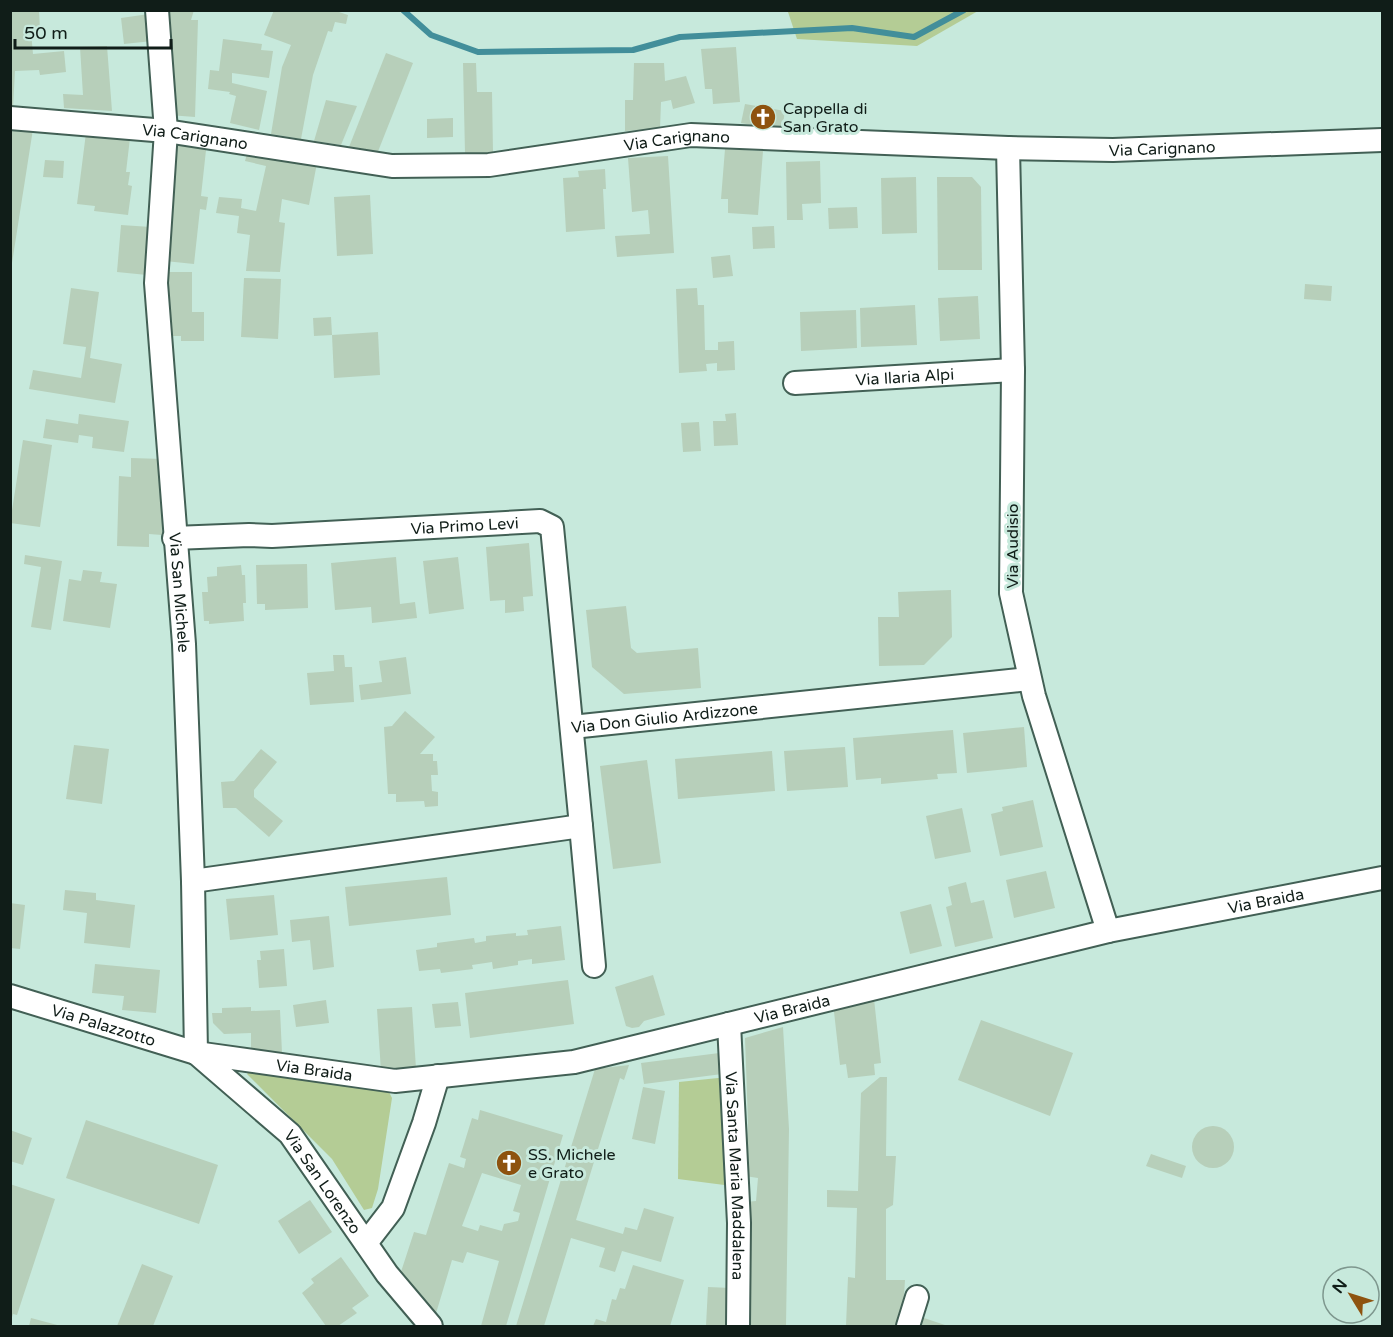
<svg xmlns="http://www.w3.org/2000/svg" width="1393" height="1337" font-family="'Varela Round',sans-serif">
	<style>
		.green { fill: #b4cc95 }
		.lines { fill: none; stroke-linecap: round; stroke-linejoin: round }
		.stream { stroke: #428e9a; stroke-width: 6 }
		.building { fill: #b7cfba; fill-rule: evenodd }
		.minor-casing { stroke: #426055; stroke-width: 26 }
		.minor { stroke: #fff; stroke-width: 22 }
		.labels { text-anchor: middle; stroke-width: 6; stroke-linejoin: round; paint-order: stroke }
		.poi-label { font-size: 16px; fill: #101d18; stroke: #c7e9dc; text-anchor: start }
		.street-label { font-size: 16px; fill: #101d18; stroke: #c7e9dc }
	</style>
	<rect width="100%" height="100%" fill="#c7e9dc"/>
	<g class="green">
		<path d="M817 11 978 10V11L917 46 797 39 788 12Z"/>
		<path d="M254 1066 386 1086 392 1098 378 1189 372 1208 364 1210 332 1159 247 1074Z"/>
		<path d="M728 1077 732 1186 678 1179 679 1082Z"/>
	</g>
	<g class="lines">
		<path class="stream" d="M403 10 431 35 478 52 633 50 680 37 852 28 914 37 964 10"/>
	</g>
	<g class="building">
		<path d="M10 10H39L40 30 31 32 33 54 64 51 66 72 40 75 39 70 15 71 13 108H10Z"/>
		<path d="M160 10H194L191 20H198L195 117 169 115Z"/>
		<path d="M274 10H333L348 15 346 24 335 22 332 32 328 31 313 75 301 139 271 134 282 67 291 45 264 35Z"/>
		<path d="M149 14 152 41 124 44 121 18Z"/>
		<path d="M223 39 262 44 261 50 273 51 269 78 232 73V83L267 91 259 130 230 123 236 96 229 94 230 92 208 89 210 70 219 71Z"/>
		<path d="M107 46 112 111 64 108 63 94 83 95 80 47Z"/>
		<path d="M736 47 740 102 713 104 712 89H705L701 49Z"/>
		<path d="M386 53 413 63 377 154 349 147Z"/>
		<path d="M463 63H476L477 92H492L493 153H465Z"/>
		<path d="M634 63H664L665 81 686 76 695 103 673 109 671 100 661 102 660 129 625 131V100H633Z"/>
		<path d="M326 100 357 106 341 145 314 141Z"/>
		<path d="M745 104 785 111 782 130 741 123Z"/>
		<path d="M453 118V137L427 138V119Z"/>
		<path d="M10 126 33 129 12 263H10Z"/>
		<path d="M86 133 130 138 126 172H130L128 185 132 186 128 215 94 211 95 206 77 204Z"/>
		<path d="M178 138 207 141 201 196 208 197 206 210 200 209 194 264 165 261Z"/>
		<path d="M249 147 317 163 309 205 282 199 279 222 285 223 280 272 246 271 250 235 237 233 239 216 216 213 219 197 242 199 241 208 256 211 266 166 245 161Z"/>
		<path d="M725 149 763 151 758 215 728 213V199H721Z"/>
		<path d="M668 156 674 253 617 257 615 236 650 234 648 210 632 212 628 158Z"/>
		<path d="M45 160 64 161 63 178 43 177Z"/>
		<path d="M820 161 821 203 802 204 803 220H787L786 162Z"/>
		<path d="M605 169 606 189H603L605 229 566 232 563 178 579 177 578 171Z"/>
		<path d="M916 177 917 233 882 234 881 178Z"/>
		<path d="M937 177H972L981 187 982 270H938Z"/>
		<path d="M370 195 373 254 337 256 334 197Z"/>
		<path d="M857 207 858 228 829 229 828 208Z"/>
		<path d="M121 225 151 227 147 275 117 272Z"/>
		<path d="M774 226 775 248 753 249 752 227Z"/>
		<path d="M730 255 733 276 713 278 711 257Z"/>
		<path d="M161 272H192V312H204V341H181V336H161Z"/>
		<path d="M244 278 281 279 278 339 241 337Z"/>
		<path d="M1305 284 1332 286 1331 301 1304 299Z"/>
		<path d="M71 288 99 292 90 358 122 364 115 403 29 389 33 370 81 378 86 347 63 344Z"/>
		<path d="M697 288 698 305H704L705 350H718V342L734 341 735 370 717 371V363L706 364 707 371 679 373 676 289Z"/>
		<path d="M978 296 980 339 940 341 938 298Z"/>
		<path d="M915 305 917 345 861 347 860 308Z"/>
		<path d="M856 310 857 348 801 351 800 312Z"/>
		<path d="M331 317 332 335 314 336 313 318Z"/>
		<path d="M378 332 380 375 334 378 332 335Z"/>
		<path d="M736 413 738 445 714 446 713 421H726L725 414Z"/>
		<path d="M79 414 129 421 124 452 92 448 93 437 79 435 78 443 43 438 46 419 78 424Z"/>
		<path d="M699 422 701 451 683 452 681 423Z"/>
		<path d="M23 440 52 445 40 527 10 523Z"/>
		<path d="M131 458 163 459 162 535 149 534V547L117 546 119 476 131 477Z"/>
		<path d="M529 543 533 596 523 597 524 611 505 613V600L490 601 486 547Z"/>
		<path d="M25 555 62 561 51 630 31 627 41 567 24 564Z"/>
		<path d="M396 557 400 604 415 602 417 618 372 623 371 607 335 610 331 563Z"/>
		<path d="M458 557 464 609 429 614 423 561Z"/>
		<path d="M307 564 308 608 265 610V604H257L256 565Z"/>
		<path d="M241 565 242 575H245L246 603H243L244 621 209 624V621H204L202 592H208L207 577 217 576V567Z"/>
		<path d="M83 570 102 572 100 582 117 584 110 628 63 621 69 579 81 581Z"/>
		<path d="M951 590 952 637 924 665 879 666 878 617H899L898 592Z"/>
		<path d="M626 606 631 648 637 653 698 648 701 688 624 694 592 667 586 610Z"/>
		<path d="M333 655H344L345 667H352L354 702 310 705 307 673 334 671Z"/>
		<path d="M406 657 411 694 361 700 359 685 382 682 379 661Z"/>
		<path d="M405 711 435 737 420 754H433V761H437L438 775H431L432 791 438 792V806L425 807 424 801 396 802V794H388L384 727 392 726Z"/>
		<path d="M1024 727 1027 767 967 773 963 733Z"/>
		<path d="M953 730 957 773 937 774 938 779 881 784V778L856 780 853 738Z"/>
		<path d="M74 745 109 749 102 804 66 799Z"/>
		<path d="M845 747 848 787 787 791 784 751Z"/>
		<path d="M261 749 277 762 254 790V797L283 821 269 837 236 808H223L221 782 234 781Z"/>
		<path d="M772 751 775 791 678 799 675 759Z"/>
		<path d="M647 760 661 863 613 869 600 766Z"/>
		<path d="M1033 800 1043 847 1000 856 991 814 1003 811 1002 807Z"/>
		<path d="M962 808 971 852 935 859 926 816Z"/>
		<path d="M1046 871 1055 908 1014 918 1006 880Z"/>
		<path d="M447 877 451 915 349 926 345 887Z"/>
		<path d="M966 882 971 903 984 900 993 938 955 947 946 907 952 905 948 887Z"/>
		<path d="M65 890 96 893V900L135 905 130 948 84 943 87 913 63 910Z"/>
		<path d="M274 895 278 935 230 940 226 899Z"/>
		<path d="M10 903 25 905 20 949 10 948Z"/>
		<path d="M931 904 942 946 910 954 900 912Z"/>
		<path d="M329 916 334 967 313 970 310 940 292 942 290 920Z"/>
		<path d="M561 926 565 960 532 964V959L518 961V965L493 969 492 962 472 965 473 969 441 973 440 969 419 971 416 950 437 947V943L474 938 475 943 486 941V936L516 933V936L528 935 527 930Z"/>
		<path d="M284 949 287 986 259 988 257 960H261L260 951Z"/>
		<path d="M95 964 160 970 156 1013 122 1010 124 996 92 993Z"/>
		<path d="M653 975 665 1015 644 1021 639 1027 632 1028 626 1026 615 987Z"/>
		<path d="M568 980 574 1024 470 1038 465 993Z"/>
		<path d="M874 999 881 1063 874 1064 875 1075 848 1078 846 1064 840 1065 833 1003Z"/>
		<path d="M326 1000 329 1023 296 1027 293 1005Z"/>
		<path d="M458 1002 461 1026 435 1028 432 1004Z"/>
		<path d="M251 1007V1011L280 1010 282 1053 251 1055V1033L224 1034 213 1023 212 1013H222V1008Z"/>
		<path d="M412 1007 416 1069 381 1072 377 1009Z"/>
		<path d="M981 1020 1073 1053 1050 1116 958 1080Z"/>
		<path d="M783 1027 789 1129 786 1326H743L745 1202 756 1201 758 1178 745 1176 748 1123 745 1038Z"/>
		<path d="M727 1052 730 1073 644 1084 641 1063Z"/>
		<path d="M629 1065 624 1080 620 1078 576 1220 623 1234 625 1227 637 1230 644 1208 674 1217 661 1262 622 1251 615 1272 599 1267 605 1248 571 1238 544 1326H516L595 1069Z"/>
		<path d="M880 1077H887L886 1156H896L893 1205 886 1209V1280H905L902 1326H846L848 1277 855 1278 857 1208 827 1207V1190L858 1191 861 1093Z"/>
		<path d="M643 1087 665 1091 655 1144 632 1139Z"/>
		<path d="M480 1110 563 1135 506 1326H481L499 1261 467 1252 463 1263 452 1260 434 1320 397 1284 414 1232 426 1235 449 1163 464 1168 466 1159 460 1157 472 1118 478 1120ZM482 1173 521 1185 513 1211 520 1213 518 1221 504 1224 502 1231 480 1225 478 1231 462 1226Z"/>
		<path d="M86 1120 218 1165 199 1224 66 1178Z"/>
		<circle cx="1213" cy="1147" r="21"/>
		<path d="M10 1130 32 1138 23 1165 10 1161Z"/>
		<path d="M1151 1154 1186 1166 1182 1178 1146 1166Z"/>
		<path d="M10 1184 55 1199 17 1315 13 1314 11 1320Z"/>
		<path d="M310 1200 332 1232 299 1254 278 1221Z"/>
		<path d="M341 1257 369 1296 352 1308 357 1313 338 1326H326L302 1293 314 1283 311 1279Z"/>
		<path d="M142 1264 173 1276 153 1326H117Z"/>
		<path d="M633 1265 684 1280 670 1326H593L596 1319 606 1322 612 1299 616 1300 620 1288 625 1289Z"/>
		<path d="M708 1287 731 1288 729 1326H706Z"/>
		<path d="M918 1316 948 1326H914Z"/>
		<path d="M31 1318 61 1326H29Z"/>
	</g>
	<g class="lines">
		<g class="minor-casing">
			<g id="minor">
				<path id="s1" d="M157 10 166 131 156 283 184 644 193 881 196 1053"/>
				<path id="s2" d="M10 118 166 131 392 166 489 165 691 135 1008 148 1113 150 1382 140"/>
				<path d="M1008 148 1013 370 1011 593 1034 696 1108 931"/>
				<path id="s3" d="M795 383 1013 370"/>
				<path id="s4" d="M174 538 249 535 272 536 540 521 552 527 581 826 193 881"/>
				<path id="s5" d="M572 727 1029 679"/>
				<path d="M581 826 594 966"/>
				<path id="s6" d="M10 996 196 1053 395 1081 574 1062 1108 931 1382 878"/>
				<path id="s7" d="M729 1024 739 1223 738 1326"/>
				<path id="s8" d="M196 1053 290 1134 387 1274 431 1326"/>
				<path d="M366 1243 393 1208 424 1123 438 1076"/>
				<path d="M908 1326 917 1297"/>
			</g>
		</g>
		<use href="#minor" class="minor"/>
	</g>
	<defs>
		<g id="church-disc" transform="scale(1.35)"><circle r="9.5" fill="#8e530f" stroke="#c7e9dc"/><path d="M-1.2-6h2.4v3.5h3.3v2.4h-3.3V6h-2.4V-.1h-3.3v-2.4h3.3Z" fill="#fff"/></g>
	</defs>
	<g fill-rule="evenodd">
		<use href="#church-disc" x="763" y="117"/>
		<use href="#church-disc" x="509" y="1163"/>
	</g>
	<g class="labels">
		<g class="poi-label">
			<text x="783" y="114">Cappella di<tspan x="783" dy="18">San Grato</tspan></text>
			<text x="528" y="1160">SS. Michele<tspan x="528" dy="18">e Grato</tspan></text>
		</g>
		<g class="street-label">
			<text dy="6" stroke="none"><textPath href="#s2" startOffset="186">Via Carignano</textPath></text>
			<text dy="6" stroke="none"><textPath href="#s2" startOffset="672">Via Carignano</textPath></text>
			<text dy="6" stroke="none"><textPath href="#s2" startOffset="1158">Via Carignano</textPath></text>
			<text dy="6" stroke="none"><textPath href="#s3" startOffset="110">Via Ilaria Alpi</textPath></text>
			<text dy="6" stroke="none"><textPath href="#s4" startOffset="291">Via Primo Levi</textPath></text>
			<text transform="translate(1012 546) rotate(-90)" y="6">Via Audisio</text>
			<text dy="6" stroke="none"><textPath href="#s1" startOffset="584">Via San Michele</textPath></text>
			<text dy="6" stroke="none"><textPath href="#s5" startOffset="93">Via Don Giulio Ardizzone</textPath></text>
			<text dy="6" stroke="none"><textPath href="#s6" startOffset="1286">Via Braida</textPath></text>
			<text dy="6" stroke="none"><textPath href="#s6" startOffset="800">Via Braida</textPath></text>
			<text dy="6" stroke="none"><textPath href="#s6" startOffset="98">Via Palazzotto</textPath></text>
			<text dy="6" stroke="none"><textPath href="#s6" startOffset="314">Via Braida</textPath></text>
			<text dy="6" stroke="none"><textPath href="#s7" startOffset="152">Via Santa Maria Maddalena</textPath></text>
			<text dy="6" stroke="none"><textPath href="#s8" startOffset="182">Via San Lorenzo</textPath></text>
		</g>
	</g>
	<rect width="1393" height="1337" fill="none" stroke="#101d18" stroke-width="24"/>
	<g transform="translate(1351 1295) rotate(308)"><circle r="28" fill="#c7e9dc" stroke="#7e978e" stroke-width="1.5"/>
	<path d="M0-4.5L10 22L0 15L-10 22Z" fill="#8e530f"/>
	<text y="-9" font-size="16" font-weight="bold" text-anchor="middle" fill="#101d18">N</text>
	</g>
	<path d="M15 39v9h156v-9" fill="none" stroke="#101d18" stroke-width="3"/>
	<text x="24" y="39" font-size="18" fill="#101d18" stroke="#c7e9dc" stroke-width="4.5" paint-order="stroke">50 m</text>
</svg>
